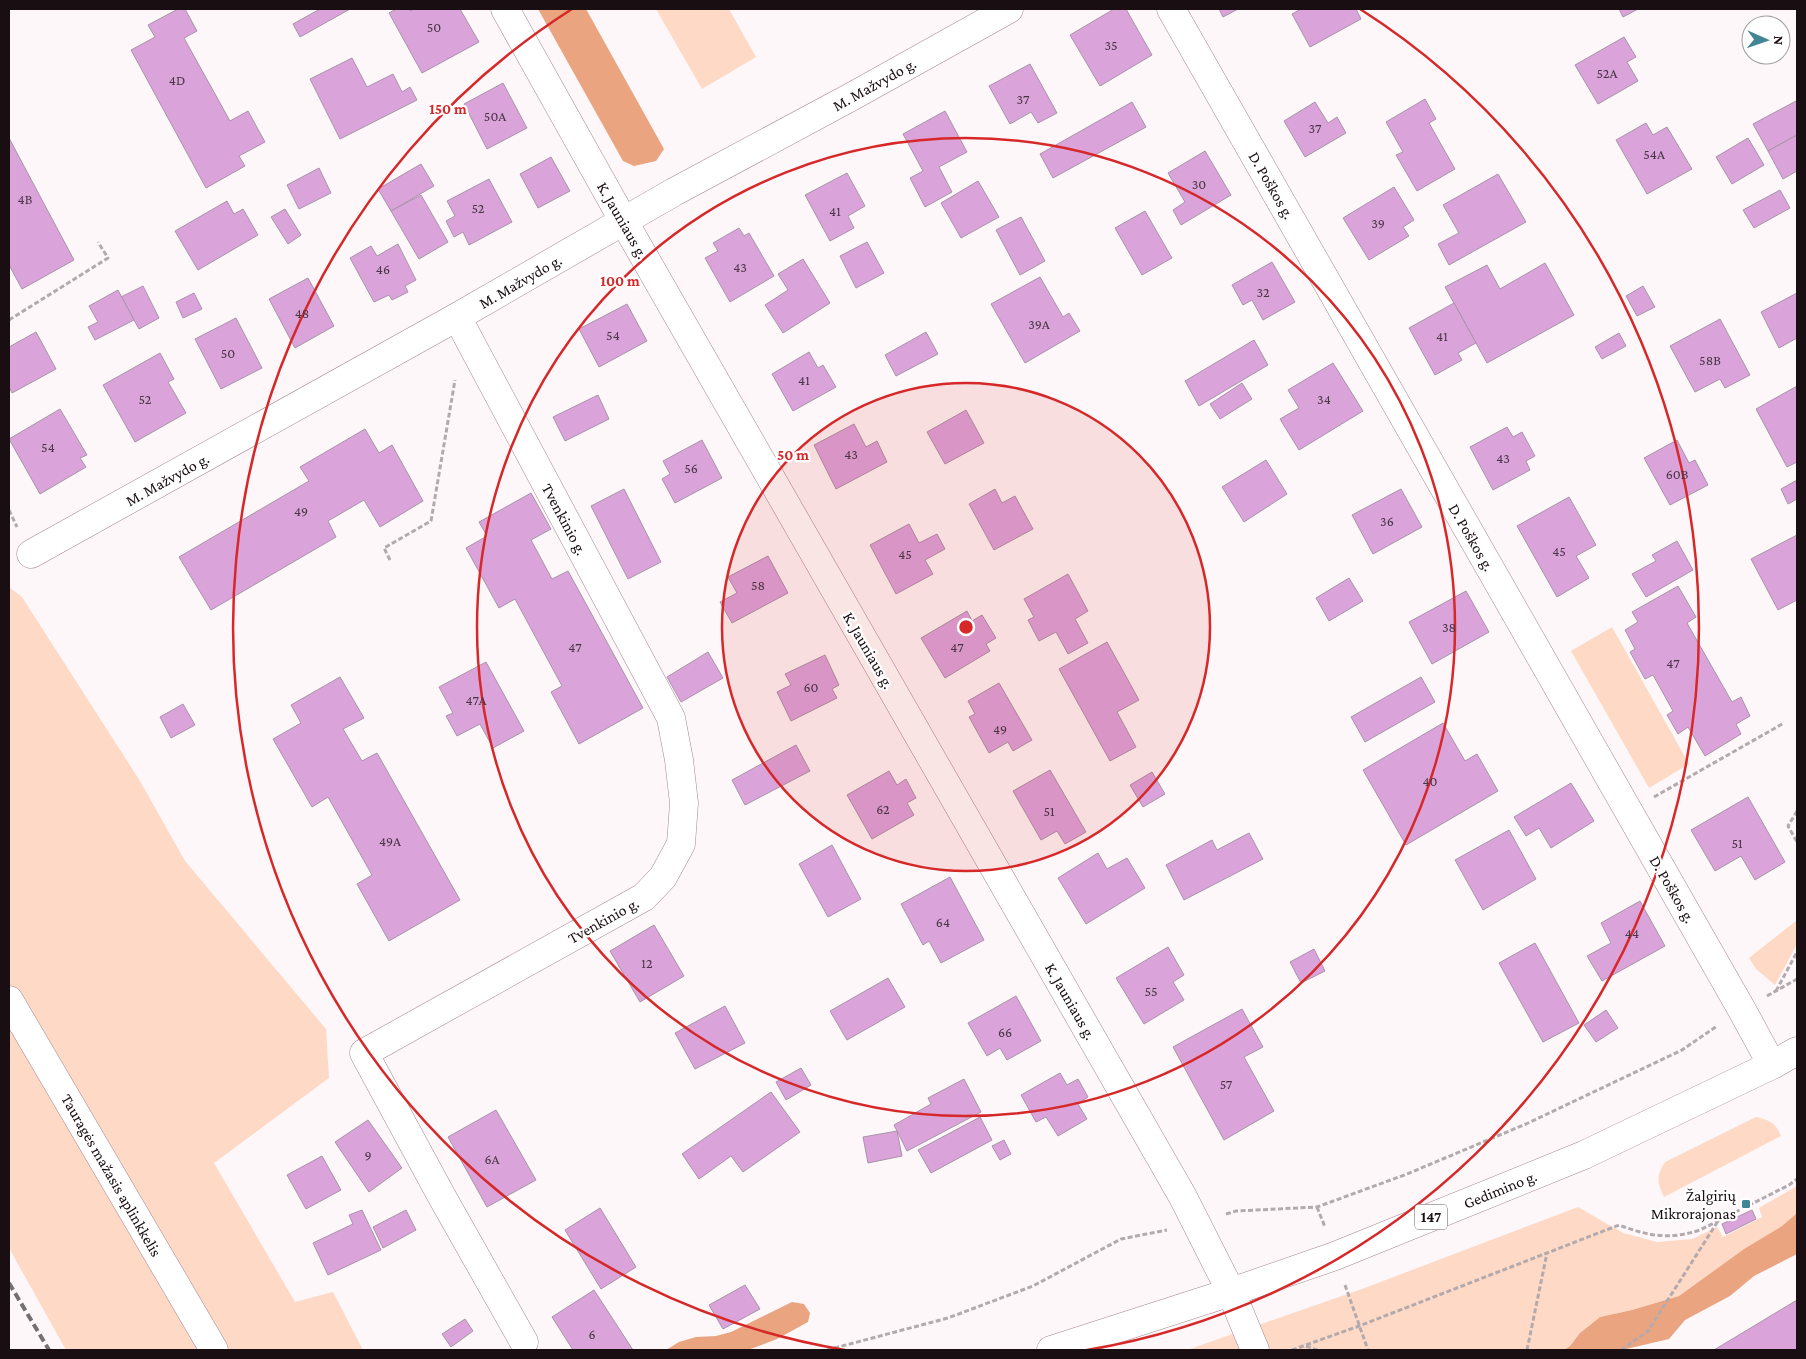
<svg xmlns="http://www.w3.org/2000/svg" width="1806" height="1359" font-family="'Crimson Pro',serif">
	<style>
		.green { fill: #fed9c5 }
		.forest { fill: #eaa47f }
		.building { fill: #daa4db; stroke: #a893a8 }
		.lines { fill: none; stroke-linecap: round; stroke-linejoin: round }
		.minor-casing { stroke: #a48792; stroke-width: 29 }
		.secondary-casing { stroke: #a48792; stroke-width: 29 }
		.primary-casing { stroke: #a48792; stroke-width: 29 }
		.path { stroke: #b3aaae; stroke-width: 3; stroke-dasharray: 5 2.5; stroke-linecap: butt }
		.minor { stroke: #fff; stroke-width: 28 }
		.secondary { stroke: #fff; stroke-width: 28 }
		.primary { stroke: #fff; stroke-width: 28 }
		.rail { stroke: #776e71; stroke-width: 4; stroke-dasharray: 8 4; stroke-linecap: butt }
		.ring { fill: none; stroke: #d62828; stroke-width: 2.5 }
		.poi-dot { fill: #428695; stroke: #fff; stroke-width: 2 }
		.labels { text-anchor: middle; stroke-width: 4.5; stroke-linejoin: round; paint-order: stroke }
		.number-label { font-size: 14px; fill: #493444 }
		.shield { fill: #fff; stroke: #5e5659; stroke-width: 1 }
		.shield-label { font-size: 15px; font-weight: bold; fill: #190e12 }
		.street-label { font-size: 16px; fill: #190e12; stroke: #fff }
		.poi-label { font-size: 16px; fill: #190e12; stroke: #fff; text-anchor: end }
		.centre { fill: #d62828; stroke: #fff; stroke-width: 2.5 }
		.ring-label { font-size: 15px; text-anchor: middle; font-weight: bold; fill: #d62828; stroke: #fff; stroke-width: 4.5; stroke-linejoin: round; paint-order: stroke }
	</style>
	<rect width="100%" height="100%" fill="#fef7fa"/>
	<g class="green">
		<path d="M656 9H729L756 57 702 89Z"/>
		<path d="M9 587 22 597 140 781 185 861 326 1029 329 1078 214 1163 295 1302 333 1292 363 1350H66L9 1248Z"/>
		<path d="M1612 627 1689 764 1649 788 1571 651Z"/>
		<path d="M1797 920V944L1775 985 1756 969 1749 958Z"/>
		<path d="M1756 1117C1769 1120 1776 1123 1781 1136L1664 1197C1657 1183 1656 1176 1665 1162Z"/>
		<path d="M1797 1186V1213L1782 1226 1744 1249 1679 1296 1632 1310 1600 1317 1580 1333 1570 1346 1564 1350H1187L1362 1289 1578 1207 1623 1233 1657 1242 1692 1239 1717 1227 1723 1237 1762 1217 1759 1208Z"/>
	</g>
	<g class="forest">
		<path d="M538 9H586L664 149 656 161 634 166 623 161Z"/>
		<path d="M1797 1213V1254L1754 1276 1730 1296 1685 1320 1669 1339 1622 1350H1564L1570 1346 1580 1333 1600 1317 1632 1310 1679 1296 1744 1249 1782 1226Z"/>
		<path d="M792 1302 804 1304 810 1313 808 1322 777 1339 748 1350H666L679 1342 696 1337 716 1336 731 1332Z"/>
	</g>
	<g class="building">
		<path d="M178 9H185L197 31 184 38 230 121 248 111 265 142 239 156 245 166 206 188 131 50 155 37 148 25Z"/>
		<path d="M320 9H350L300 37 293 24Z"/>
		<path d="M396 9H409L410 11 414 9H460L479 42 422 73 389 13Z"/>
		<path d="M1114 9H1126L1152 55 1100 86 1070 35Z"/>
		<path d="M1219 9H1238L1223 17Z"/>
		<path d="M1301 9H1356L1361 19 1310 47 1292 14Z"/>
		<path d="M1619 9H1638L1623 17Z"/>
		<path d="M1624 37 1636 57 1627 62 1638 81 1598 104 1575 65Z"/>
		<path d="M352 58 367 87 393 74 402 92 410 87 417 100 340 139 310 79Z"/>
		<path d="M1030 64 1057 113 1038 123 1031 112 1010 124 989 86Z"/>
		<path d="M503 83 527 128 487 149 464 104Z"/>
		<path d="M1425 99 1436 119 1429 123 1455 169 1417 191 1396 155 1403 152 1386 122Z"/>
		<path d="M1796 101 1797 104V135L1768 151 1753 124Z"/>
		<path d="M1132 102 1146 127 1053 178 1040 154Z"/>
		<path d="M1315 102 1328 123 1337 117 1346 133 1305 157 1284 121Z"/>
		<path d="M945 111 967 152 939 167 952 192 925 207 910 178 923 171 903 134Z"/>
		<path d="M1646 123 1653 135 1667 127 1692 169 1647 194 1616 140Z"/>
		<path d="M1797 135V171L1783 179 1768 151Z"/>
		<path d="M9 138 74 260 22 289 9 265Z"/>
		<path d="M1748 138 1764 165 1732 184 1716 157Z"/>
		<path d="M1205 151 1231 195 1181 225 1173 210 1185 202 1168 173Z"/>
		<path d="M551 157 570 191 538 208 520 174Z"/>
		<path d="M421 164 434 186 391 211 378 189Z"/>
		<path d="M319 168 331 193 299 209 287 185Z"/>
		<path d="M847 173 865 206 848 216 854 228 830 241 805 195Z"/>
		<path d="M1498 174 1526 222 1449 265 1438 244 1459 233 1443 205Z"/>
		<path d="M489 179 512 222 469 245 463 232 454 237 446 221 455 216 447 201Z"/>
		<path d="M978 181 999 217 961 238 941 203Z"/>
		<path d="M1394 187 1414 220 1403 227 1409 236 1369 260 1343 218Z"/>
		<path d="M1780 190 1790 208 1754 228 1743 210Z"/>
		<path d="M421 195 448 242 419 259 391 211Z"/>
		<path d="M227 201 234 214 243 209 258 235 198 270 175 231Z"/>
		<path d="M285 209 301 235 288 244 271 217Z"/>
		<path d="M1145 211 1172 258 1142 275 1115 228Z"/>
		<path d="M1021 217 1045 261 1020 275 996 230Z"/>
		<path d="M739 228 744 236 749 233 774 276 730 302 705 258 718 251 713 243Z"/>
		<path d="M867 242 884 273 856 288 840 256Z"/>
		<path d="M398 244 416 280 405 286 408 292 392 300 389 295 374 302 350 258 371 246 377 256Z"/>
		<path d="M803 259 830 303 783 333 765 305 788 290 778 274Z"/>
		<path d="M1272 262 1295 302 1263 320 1252 300 1243 305 1232 285Z"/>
		<path d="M1545 263 1574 315 1487 363 1445 287 1487 265 1500 289Z"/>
		<path d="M1040 277 1063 317 1069 313 1080 331 1025 363 991 304Z"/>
		<path d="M308 278 334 326 295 348 269 299Z"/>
		<path d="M143 286 159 318 139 329 121 297Z"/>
		<path d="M1643 286 1655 307 1637 316 1626 296Z"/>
		<path d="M118 290 134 320 95 340 88 327 98 322 89 306Z"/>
		<path d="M194 293 202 309 183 318 176 302Z"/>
		<path d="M1797 293V338L1779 348 1761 312Z"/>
		<path d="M1454 303 1476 343 1458 353 1462 360 1435 375 1409 328Z"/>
		<path d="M627 304 647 341 599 367 579 329Z"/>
		<path d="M236 318 262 368 221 389 195 339Z"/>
		<path d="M1720 319 1750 375 1725 388 1720 379 1695 392 1670 346Z"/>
		<path d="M36 332 56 369 12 393 9 387V347Z"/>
		<path d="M926 332 938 354 896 376 885 355Z"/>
		<path d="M1619 333 1626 346 1602 359 1595 347Z"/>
		<path d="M1254 340 1268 365 1199 406 1185 381Z"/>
		<path d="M809 352 818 368 823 365 836 387 793 411 772 374Z"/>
		<path d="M160 353 174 379 168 382 186 413 135 442 103 385Z"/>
		<path d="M1333 363 1363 411 1299 450 1280 419 1299 408 1288 390Z"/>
		<path d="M1242 383 1252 399 1220 419 1210 404Z"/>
		<path d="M1797 386V462L1787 467 1756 409Z"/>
		<path d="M598 395 609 419 565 441 553 417Z"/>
		<path d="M60 409 87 455 80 458 86 467 40 494 9 439Z"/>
		<path d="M966 410 984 443 945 464 927 432Z"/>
		<path d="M854 424 866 447 877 441 887 462 836 489 814 445Z"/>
		<path d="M1507 427 1513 437 1522 432 1535 456 1526 461 1530 470 1493 490 1470 447Z"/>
		<path d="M365 429 379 453 392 445 423 501 380 527 364 500 328 521 336 537 211 610 179 557 309 481 300 467Z"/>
		<path d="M702 440 722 478 675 503 662 479 670 474 663 461Z"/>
		<path d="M1677 440 1689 463 1695 460 1708 485 1670 505 1644 458Z"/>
		<path d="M1266 460 1287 494 1244 522 1222 487Z"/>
		<path d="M1797 480V499L1788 504 1781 489Z"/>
		<path d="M624 489 661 562 628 579 591 506Z"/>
		<path d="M995 489 1002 503 1015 496 1033 529 994 550 969 504Z"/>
		<path d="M1401 489 1422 527 1373 554 1352 515Z"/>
		<path d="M531 493 551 529 531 540 552 579 568 571 643 708 579 744 551 692 562 686 515 599 499 608 466 548 487 536 479 522Z"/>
		<path d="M1569 497 1596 545 1576 556 1589 578 1557 597 1517 526Z"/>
		<path d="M909 524 919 543 937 534 945 549 925 560 933 574 896 594 870 545Z"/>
		<path d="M1797 535V600L1778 610 1751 559Z"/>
		<path d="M1677 541 1693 570 1646 597 1632 574 1656 561 1652 555Z"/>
		<path d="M768 556 788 593 732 623 720 602 737 593 728 577Z"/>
		<path d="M1068 574 1088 611 1075 619 1088 643 1068 654 1056 632 1039 641 1028 620 1034 617 1024 599Z"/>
		<path d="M1349 578 1363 601 1329 621 1316 598Z"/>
		<path d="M1678 586 1696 617 1687 623 1732 702 1741 697 1750 716 1736 724 1741 734 1705 756 1688 727 1678 734 1667 715 1673 711 1653 675 1645 679 1630 652 1635 649 1625 630 1638 622 1632 612Z"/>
		<path d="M1466 591 1489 632 1432 664 1409 622Z"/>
		<path d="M967 611 972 621 982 615 996 638 986 644 990 651 945 678 921 638Z"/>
		<path d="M1107 642 1139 700 1117 712 1136 747 1110 761 1059 669Z"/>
		<path d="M708 652 723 678 681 702 667 677Z"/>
		<path d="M825 655 839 685 832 689 837 698 791 721 777 692 791 685 785 674Z"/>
		<path d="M486 662 524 731 493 748 480 724 457 736 446 716 453 713 439 687Z"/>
		<path d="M340 677 364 718 343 729 362 761 377 753 460 900 389 941 357 884 372 875 328 797 312 807 273 739 301 723 291 705Z"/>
		<path d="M1421 677 1435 702 1365 742 1351 717Z"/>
		<path d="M999 683 1032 740 1013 751 1008 742 989 753 969 717 975 714 968 701Z"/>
		<path d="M183 704 195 725 171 738 160 717Z"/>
		<path d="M1443 723 1465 761 1477 754 1498 791 1406 845 1363 770Z"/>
		<path d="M796 745 810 771 745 805 732 780Z"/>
		<path d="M1050 770 1086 832 1065 844 1057 831 1041 840 1013 791Z"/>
		<path d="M889 771 897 785 906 779 916 798 907 803 914 815 872 839 847 795Z"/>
		<path d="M1152 772 1165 794 1143 807 1130 785Z"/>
		<path d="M1571 783 1594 821 1551 848 1539 828 1526 836 1514 817Z"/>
		<path d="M1748 797 1785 862 1755 880 1741 856 1715 871 1691 830Z"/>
		<path d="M1509 830 1536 879 1483 910 1455 860Z"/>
		<path d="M1249 833 1263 859 1184 900 1166 865 1212 840 1217 850Z"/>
		<path d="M832 845 861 899 828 917 799 864Z"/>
		<path d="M1098 853 1107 869 1127 858 1145 888 1086 924 1058 878Z"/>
		<path d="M950 877 984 940 941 963 929 941 923 945 901 904Z"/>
		<path d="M1640 901 1665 946 1602 981 1587 956 1611 943 1601 923Z"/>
		<path d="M654 925 684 976 640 1002 610 951Z"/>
		<path d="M1535 943 1579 1023 1543 1042 1499 963Z"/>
		<path d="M1168 947 1184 975 1173 982 1184 1000 1144 1024 1116 978Z"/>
		<path d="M1314 949 1325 971 1301 983 1290 962Z"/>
		<path d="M888 978 905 1007 847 1040 830 1011Z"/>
		<path d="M1016 996 1041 1041 1007 1060 1000 1048 987 1056 968 1023Z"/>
		<path d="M725 1006 745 1043 695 1069 675 1033Z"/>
		<path d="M1242 1009 1263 1047 1244 1057 1274 1111 1224 1140 1173 1047Z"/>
		<path d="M1606 1010 1618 1028 1596 1042 1584 1025Z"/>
		<path d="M801 1068 811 1085 786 1100 776 1082Z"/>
		<path d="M1060 1073 1067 1085 1078 1079 1088 1097 1078 1104 1087 1119 1058 1136 1046 1117 1036 1122 1021 1095Z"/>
		<path d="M964 1079 981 1112 907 1151 894 1125 931 1104 928 1098Z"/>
		<path d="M771 1092 800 1132 743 1172 731 1156 699 1179 682 1154Z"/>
		<path d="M496 1110 536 1180 487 1207 448 1137Z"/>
		<path d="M980 1117 992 1140 931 1173 918 1150Z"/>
		<path d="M368 1120 402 1168 369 1192 335 1142Z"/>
		<path d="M897 1131 902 1156 868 1163 863 1137Z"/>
		<path d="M1004 1140 1011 1154 1000 1160 992 1146Z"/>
		<path d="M322 1156 341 1190 306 1209 287 1175Z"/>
		<path d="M600 1208 636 1267 601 1289 565 1230Z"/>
		<path d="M362 1210 381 1250 328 1275 313 1243 353 1224 349 1215Z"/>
		<path d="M406 1210 416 1230 383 1248 373 1227Z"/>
		<path d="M1752 1210 1756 1219 1726 1234 1722 1224Z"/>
		<path d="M745 1285 760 1309 723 1329 709 1305Z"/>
		<path d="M594 1290 633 1350H573L552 1317Z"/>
		<path d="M1797 1300V1350H1714Z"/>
		<path d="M465 1319 473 1331 451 1347 442 1334Z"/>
	</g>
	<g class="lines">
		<g class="minor-casing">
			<g id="minor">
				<path d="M505 9 623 220 1183 1197 1231 1292"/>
				<path d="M1171 9 1742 1010 1772 1065"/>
				<path d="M457 317 671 718 679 760 684 803 681 844 663 877 644 897 364 1053 441 1195 524 1342"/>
				<path d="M31 554 457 317 674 192 851 97 1009 9"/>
				<path d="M9 1000 214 1350"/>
			</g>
		</g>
		<g class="secondary-casing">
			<path id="secondary" d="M1231 1292 1255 1350"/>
		</g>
		<g class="primary-casing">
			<path id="primary" d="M1051 1350 1231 1292 1335 1256 1584 1155 1772 1065 1797 1051"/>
		</g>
		<g class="path">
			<path d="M9 320 108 258 98 242"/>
			<path d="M9 510 17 527"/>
			<path d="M390 560 384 548 431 521 455 380"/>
			<path d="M1654 797 1784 723"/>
			<path d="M1797 811 1788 826 1797 842"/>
			<path d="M1776 991 1797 952"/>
			<path d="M1767 996 1797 979"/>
			<path d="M1317 1207 1325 1227"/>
			<path d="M1226 1214 1236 1211 1317 1207 1407 1174 1526 1124 1682 1050 1717 1026"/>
			<path d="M1345 1285 1368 1350"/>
			<path d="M1306 1346 1317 1350"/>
			<path d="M827 1350 948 1318 1033 1286 1121 1239 1167 1230"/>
			<path d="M1292 1350 1359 1326 1619 1225C1648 1236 1670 1240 1700 1230L1789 1185 1797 1179"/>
			<path d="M1527 1350 1547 1253"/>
			<path d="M1621 1350 1648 1331 1718 1221"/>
		</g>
		<use href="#minor" class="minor"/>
		<use href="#secondary" class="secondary"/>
		<use href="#primary" class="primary"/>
		<path class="rail" d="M9 1283 49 1350"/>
	</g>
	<circle cx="966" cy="627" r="244" fill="#d62828" fill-opacity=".12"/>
	<g class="ring">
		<circle cx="966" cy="627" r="244"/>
		<circle cx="966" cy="627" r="489"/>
		<path d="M845 1350A733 733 0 0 1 572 9M1360 9A733 733 0 0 1 1087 1350"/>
	</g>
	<rect class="poi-dot" x="1741" y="1199" width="10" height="10" rx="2.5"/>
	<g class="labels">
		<g class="number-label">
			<text x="434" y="32">50</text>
			<text x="1111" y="50">35</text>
			<text x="1607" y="78">52A</text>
			<text x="177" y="85">4D</text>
			<text x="1023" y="104">37</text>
			<text x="495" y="121">50A</text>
			<text x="1315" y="133">37</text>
			<text x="1654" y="159">54A</text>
			<text x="1199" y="189">30</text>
			<text x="25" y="204">4B</text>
			<text x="478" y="213">52</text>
			<text x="835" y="216">41</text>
			<text x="1378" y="228">39</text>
			<text x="740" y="272">43</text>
			<text x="383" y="274">46</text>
			<text x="1263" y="297">32</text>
			<text x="302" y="318">48</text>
			<text x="1039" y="329">39A</text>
			<text x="613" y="340">54</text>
			<text x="1442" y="341">41</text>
			<text x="228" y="358">50</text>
			<text x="1710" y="365">58B</text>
			<text x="804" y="385">41</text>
			<text x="145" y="404">52</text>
			<text x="1324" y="404">34</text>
			<text x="48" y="452">54</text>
			<text x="851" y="459">43</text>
			<text x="1503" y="463">43</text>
			<text x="691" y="473">56</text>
			<text x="1677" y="479">60B</text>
			<text x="301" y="516">49</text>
			<text x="1387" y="526">36</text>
			<text x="1559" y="556">45</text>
			<text x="905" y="559">45</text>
			<text x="758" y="590">58</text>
			<text x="1449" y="632">38</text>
			<text x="575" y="652">47</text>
			<text x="957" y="652">47</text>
			<text x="1673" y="668">47</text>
			<text x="811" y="692">60</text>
			<text x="476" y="705">47A</text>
			<text x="1000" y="734">49</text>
			<text x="1430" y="786">40</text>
			<text x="883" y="814">62</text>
			<text x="1049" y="816">51</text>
			<text x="390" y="846">49A</text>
			<text x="1737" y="848">51</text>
			<text x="943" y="927">64</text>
			<text x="1632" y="938">44</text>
			<text x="647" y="968">12</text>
			<text x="1151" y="996">55</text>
			<text x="1005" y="1037">66</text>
			<text x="1226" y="1089">57</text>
			<text x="368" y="1160">9</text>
			<text x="492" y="1164">6A</text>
			<text x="592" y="1339">6</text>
		</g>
		<rect class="shield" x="1415" y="1204.5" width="32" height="25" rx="4"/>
		<g class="shield-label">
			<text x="1431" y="1222">147</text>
		</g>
		<g class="street-label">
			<text transform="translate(874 84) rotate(-29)" y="6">M. Mažvydo g.</text>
			<text transform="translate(1272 185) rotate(60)" y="6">D. Poškos g.</text>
			<text transform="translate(623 220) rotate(60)" y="6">K. Jauniaus g.</text>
			<text transform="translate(520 281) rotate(-30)" y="6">M. Mažvydo g.</text>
			<text transform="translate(167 479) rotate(-29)" y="6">M. Mažvydo g.</text>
			<text transform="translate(565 519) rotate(62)" y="6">Tvenkinio g.</text>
			<text transform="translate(1472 537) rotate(60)" y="6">D. Poškos g.</text>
			<text transform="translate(869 650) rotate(60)" y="6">K. Jauniaus g.</text>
			<text transform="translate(1673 889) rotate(60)" y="6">D. Poškos g.</text>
			<text transform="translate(603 920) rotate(-29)" y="6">Tvenkinio g.</text>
			<text transform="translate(1071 1001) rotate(60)" y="6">K. Jauniaus g.</text>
			<text transform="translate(112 1175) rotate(60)" y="6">Tauragės mažasis aplinkkelis</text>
			<text transform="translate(1500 1189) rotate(-22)" y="6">Gedimino g.</text>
		</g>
		<g class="poi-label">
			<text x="1736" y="1201">Žalgirių<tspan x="1736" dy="18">Mikrorajonas</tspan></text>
		</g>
	</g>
	<circle cx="966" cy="627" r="8" class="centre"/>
	<g class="ring-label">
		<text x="448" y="114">150 m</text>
		<text x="620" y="286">100 m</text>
		<text x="793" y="460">50 m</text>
	</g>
	<rect width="1806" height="1359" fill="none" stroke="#190e12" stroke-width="20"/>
	<g transform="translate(1766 40) rotate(92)"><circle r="24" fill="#ffffff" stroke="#a39fa0"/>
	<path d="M0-4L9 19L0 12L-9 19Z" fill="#428695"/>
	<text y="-8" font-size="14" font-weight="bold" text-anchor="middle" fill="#190e12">N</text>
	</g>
</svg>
